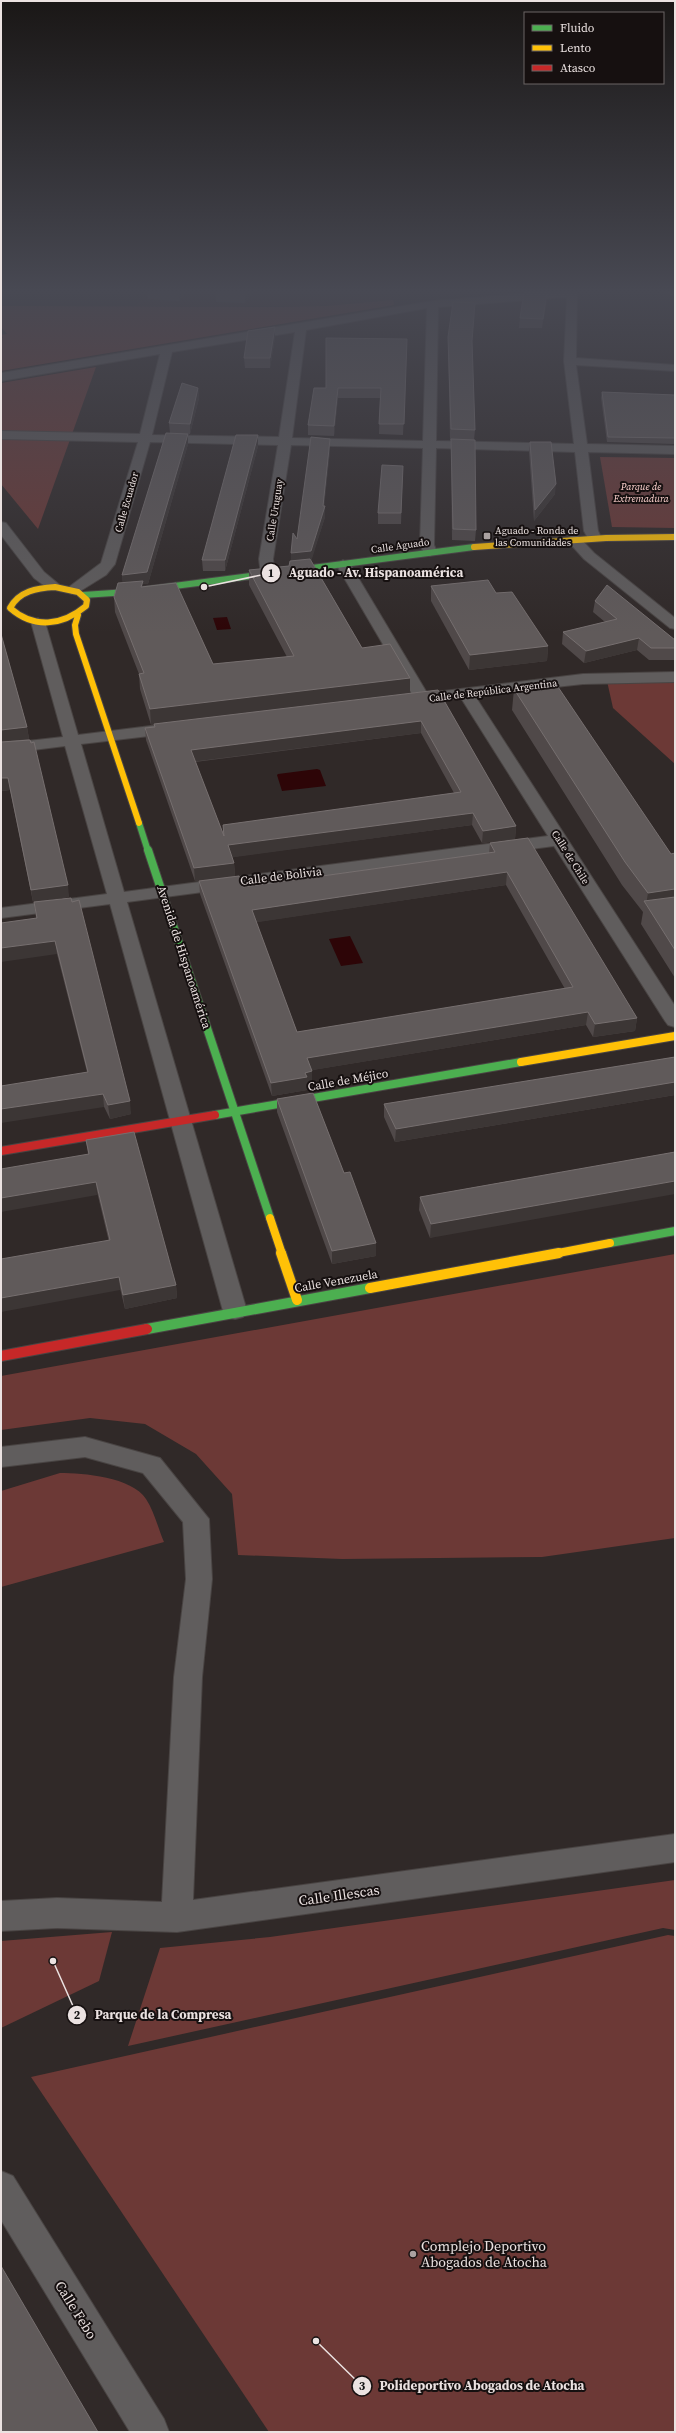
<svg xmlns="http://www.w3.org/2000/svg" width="676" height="2433" font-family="'Source Serif 4',serif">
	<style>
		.built { fill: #3c2a29 }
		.green { fill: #6c3936 }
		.water { fill: #2d0507 }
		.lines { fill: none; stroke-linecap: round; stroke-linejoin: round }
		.street-casing { stroke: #494443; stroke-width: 2 }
		.fast-far2-casing { stroke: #494443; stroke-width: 8 }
		.fast-far1-casing { stroke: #494443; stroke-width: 10 }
		.fast-casing { stroke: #494443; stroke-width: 12 }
		.slow-far3-casing { stroke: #494443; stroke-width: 6 }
		.slow-far2-casing { stroke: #494443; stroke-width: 8 }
		.slow-far1-casing { stroke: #494443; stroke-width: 10 }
		.slow-casing { stroke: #494443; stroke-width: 12 }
		.jam-far1-casing { stroke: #494443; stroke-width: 10 }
		.jam-casing { stroke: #494443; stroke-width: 12 }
		.street { fill: #605d5d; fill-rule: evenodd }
		.fast-far2 { stroke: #4caf50; stroke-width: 6 }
		.fast-far1 { stroke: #4caf50; stroke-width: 8 }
		.fast { stroke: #4caf50; stroke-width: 10 }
		.slow-far3 { stroke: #ffc107; stroke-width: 5 }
		.slow-far2 { stroke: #ffc107; stroke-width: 6 }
		.slow-far1 { stroke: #ffc107; stroke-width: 8 }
		.slow { stroke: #ffc107; stroke-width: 10 }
		.jam-far1 { stroke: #c62828; stroke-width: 8 }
		.jam { stroke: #c62828; stroke-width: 10 }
		.wall { fill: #504949; fill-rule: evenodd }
		.shaded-wall { fill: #3c3635 }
		.building { fill: #605a5a; stroke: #766f6f; fill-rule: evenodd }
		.poi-dot { fill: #aaa1a0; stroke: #161010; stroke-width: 1.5 }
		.labels { text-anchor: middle; stroke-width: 4; stroke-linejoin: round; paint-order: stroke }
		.far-park-label { font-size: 10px; font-style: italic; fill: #fed3cf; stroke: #161010 }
		.far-street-label { font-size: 10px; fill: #ebe2e1; stroke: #161010 }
		.far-poi-label { font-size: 10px; fill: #ebe2e1; stroke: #161010; text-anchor: start }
		.street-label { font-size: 12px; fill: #ebe2e1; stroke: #161010 }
		.near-street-label { font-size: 14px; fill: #ebe2e1; stroke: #161010 }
		.near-poi-label { font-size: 14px; fill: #ebe2e1; stroke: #161010; text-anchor: start }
		.leader { fill: none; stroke: #ebe2e1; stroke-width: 1.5 }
		.callout-dot { fill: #ebe2e1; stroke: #161010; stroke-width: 1.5 }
		.mark-label { font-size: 12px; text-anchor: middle; font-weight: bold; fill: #111 }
		.callout-label { font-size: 13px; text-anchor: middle; font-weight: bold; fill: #ebe2e1; stroke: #161010; stroke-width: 4; stroke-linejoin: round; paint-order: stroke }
	</style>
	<rect width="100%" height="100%" fill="#302928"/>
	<path class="built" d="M146 292H392L393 300 316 306H136Z"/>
	<g class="green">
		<path d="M393 300 394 305 388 306 1 371V338H3L1 335 7 334 1 327V306L282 307 326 306Z"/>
		<path d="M96 367 38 529 1 484V383Z"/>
		<path d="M600 457 675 458V528L612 527Z"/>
		<path d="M675 680V764L613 708 607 681Z"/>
		<path d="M675 1254V1538L542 1557 342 1559 238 1555 232 1494 196 1454 145 1424 90 1418 1 1430V1376Z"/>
		<path d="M60 1473C83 1473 132 1477 146 1499 154 1511 158 1528 164 1542L1 1587V1491Z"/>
		<path d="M675 1880V1930L663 1928 128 2046 160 1948 270 1937Z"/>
		<path d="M112 1932 99 1981 1 2028V1941Z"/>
		<path d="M668 1935 675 1936V2432H269L31 2077Z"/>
	</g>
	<g class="water">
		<path d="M227 617 231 629 217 630 213 618Z"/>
		<path d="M317 769 320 770 326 786 282 791 277 775 278 774Z"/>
		<path d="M350 936 363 963 341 966 329 939Z"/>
	</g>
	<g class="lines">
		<g class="street-casing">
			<g id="street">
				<path d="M545 292H577L576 358 675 365V371L576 365 587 444 675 446V454L588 452 598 531 601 537 599 540H589L584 531 575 452 436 448 434 545 437 552 430 556 425 555 420 545 423 448 291 445 273 559 275 575 268 579 261 575 259 559 278 445 150 442 115 564 106 575 77 593 72 594 65 590 101 563 138 442 1 439V431L140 434 160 354 1 381V373L433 301ZM567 297 564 361 574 444 436 441 438 307ZM427 308 423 441 292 438 306 330ZM295 332 279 437 152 435 172 352Z"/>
				<path d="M667 292H675V295L668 294Z"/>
				<path d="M1 522 6 523 44 572 62 587 60 590H50L34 578 1 535Z"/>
				<path d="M573 535 578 536 594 553 675 618V629L670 628 584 559 566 539Z"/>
				<path d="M343 560 350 564 427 693 583 674 675 672V682L583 684 475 696 675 1006V1027L668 1025 665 1021 554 846 127 902 247 1311 243 1317 235 1319 227 1317 223 1311 110 904 1 918V908L107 894 65 746 1 754V744L63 737 31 622 38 618 45 622 78 735 175 723 181 725 183 728 181 731 175 733 81 744 124 892 548 836 461 698 411 704 405 702 403 699 405 696 412 694 336 564Z"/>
				<path d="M85 1437 160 1458 209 1519 212 1579 202 1677 193 1900 675 1834V1862L177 1932 57 1928 1 1931V1901L57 1898 162 1902 174 1677 186 1579 183 1522 143 1473 85 1457 1 1467V1447Z"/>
				<path d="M1 2171 13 2176 164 2419 169 2432H130L1 2220Z"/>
			</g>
		</g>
		<g class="fast-far2-casing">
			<g id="fast-far2">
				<path d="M83 595 128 592 474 547"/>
				<path d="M139 823 148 851"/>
			</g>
		</g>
		<g class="fast-far1-casing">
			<g id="fast-far1">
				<path d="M148 850 270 1218"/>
				<path d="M215 1115 521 1062"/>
				<path d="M610 1243 675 1231"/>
			</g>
		</g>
		<g class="fast-casing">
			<path id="fast" d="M147 1329 370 1288"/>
		</g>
		<g class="slow-far3-casing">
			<path id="slow-far3" d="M672 537H675"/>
		</g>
		<g class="slow-far2-casing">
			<g id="slow-far2">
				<path d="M474 547 606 538 675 537"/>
				<path d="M55 587 78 592 87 600 86 606C62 626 34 629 10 608 19 591 37 588 55 587Z"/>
				<path d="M78 615 75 625 76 634 139 823"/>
			</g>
		</g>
		<g class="slow-far1-casing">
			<g id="slow-far1">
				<path d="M521 1062 675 1036"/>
				<path d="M270 1218 282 1254"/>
				<path d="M553 1254 610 1243"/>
			</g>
		</g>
		<g class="slow-casing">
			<g id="slow">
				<path d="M281 1253 297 1300"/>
				<path d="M370 1288 559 1253"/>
			</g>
		</g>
		<g class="jam-far1-casing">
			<path id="jam-far1" d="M1 1151 215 1115"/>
		</g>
		<g class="jam-casing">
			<path id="jam" d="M1 1356 147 1329"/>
		</g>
		<use href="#street" class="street"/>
		<use href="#fast-far2" class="fast-far2"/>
		<use href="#fast-far1" class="fast-far1"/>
		<use href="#fast" class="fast"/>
		<use href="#slow-far3" class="slow-far3"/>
		<use href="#slow-far2" class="slow-far2"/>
		<use href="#slow-far1" class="slow-far1"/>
		<use href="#slow" class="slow"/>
		<use href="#jam-far1" class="jam-far1"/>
		<use href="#jam" class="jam"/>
	</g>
	<g class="wall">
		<path d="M147 292H186L179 301 148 299Z"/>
		<path d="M216 292H253L245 303 216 302Z"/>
		<path d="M547 292V300L542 328H519L520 318Z"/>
		<path d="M275 337 270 368H245L244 358Z"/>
		<path d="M448 337 472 344 475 430 474 440 476 530 475 541 452 540 451 450V440H450L448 347Z"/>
		<path d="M407 339 403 435 379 434 380 398H338L334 436 308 435V425L326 388Z"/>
		<path d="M198 388 199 398 190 434H188V444L148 584H143V587L213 664 287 657 249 585V570L289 566 291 561V553L297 539 330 450 324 506H325V517L311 560 362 648 410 678V694L151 725 140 689 139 674 115 612 114 597 123 583 122 575 170 433 169 423Z"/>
		<path d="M602 392 675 395V444L607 442 601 398Z"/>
		<path d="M258 435V446L225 571H203L202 560Z"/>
		<path d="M530 442 555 494 534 521 529 452Z"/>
		<path d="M403 466 401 524H378V513Z"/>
		<path d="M431 586 496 593 548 646 547 661 469 670 431 601Z"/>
		<path d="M595 601 675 640V660H649L637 650 584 663 562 644 563 632 605 622 593 612Z"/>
		<path d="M1 634 27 727 29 739 69 897 33 902 10 790 1 791Z"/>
		<path d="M514 689 671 854 675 853V978L641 924 643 912 622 885 512 710Z"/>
		<path d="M438 690 516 826 515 839 482 843 472 825 232 857 234 863 235 876 195 881 146 740 145 728 154 727V724ZM421 733 454 793 223 825V833L195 762Z"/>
		<path d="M490 843 637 1018 635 1031 593 1037 586 1025 312 1070V1085H307V1090L272 1096 200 894 199 881 243 887 489 853ZM506 885 565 989 297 1032 256 922Z"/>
		<path d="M71 898 131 1114 110 1119 87 1072 57 954 36 918 34 902Z"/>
		<path d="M675 1057V1095L395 1142 384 1117V1104Z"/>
		<path d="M277 1099 376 1256 332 1264 277 1112Z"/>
		<path d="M86 1140 176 1285 177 1298 125 1309 88 1154Z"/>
		<path d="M675 1152 430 1238 419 1210 420 1197Z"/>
	</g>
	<g class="shaded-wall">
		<path d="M179 292H186L179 301Z"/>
		<path d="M245 292H253L245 303Z"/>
		<path d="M547 292V300L542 328 543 319Z"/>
		<path d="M275 327V337L270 368V358Z"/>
		<path d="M198 388 199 398 190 434V424Z"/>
		<path d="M338 388V398L334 436V426Z"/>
		<path d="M188 434V444L148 584H143L144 595 123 587 122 575Z"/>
		<path d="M258 435V446L225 571V560Z"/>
		<path d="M330 439V450L324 509 325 506V517L311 562 291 565V553L323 506Z"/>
		<path d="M556 484 555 494 534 521 535 510Z"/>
		<path d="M639 638 637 650 584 663 586 651Z"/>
		<path d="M548 646 547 661 469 670 470 655Z"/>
		<path d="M410 678V694L151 725 150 709Z"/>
		<path d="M421 721V733L191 762V750Z"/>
		<path d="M27 727 29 739 1 742V730Z"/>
		<path d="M1 778H8L10 790 1 791Z"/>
		<path d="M473 813 472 825 228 858V845Z"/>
		<path d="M516 826 515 839 482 843 483 831Z"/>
		<path d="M234 863 235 876 195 881 194 868Z"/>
		<path d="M507 872 506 885 252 923V910Z"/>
		<path d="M68 885 69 897 33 902 31 890Z"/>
		<path d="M675 889V910L646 905 648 893Z"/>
		<path d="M55 941 57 954 1 962V948Z"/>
		<path d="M588 1012 586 1025 307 1071V1058Z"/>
		<path d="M637 1018 635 1031 593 1037 595 1024Z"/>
		<path d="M312 1071V1085H307V1090L272 1096 271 1083 305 1073Z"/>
		<path d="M675 1082V1095L395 1142 396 1129Z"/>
		<path d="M103 1094 104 1107 1 1123V1109Z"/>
		<path d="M130 1101 131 1114 110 1119 108 1105Z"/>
		<path d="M675 1181V1194L430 1238 431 1224Z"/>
		<path d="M96 1182 97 1195 1 1212V1198Z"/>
		<path d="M376 1243V1256L332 1264V1251Z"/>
		<path d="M119 1277 120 1290 1 1312V1298Z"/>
		<path d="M176 1285 177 1298 125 1309 123 1295Z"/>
	</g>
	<g class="building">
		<path d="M524 292H547L543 319 520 318Z"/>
		<path d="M453 302 475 303 472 341 475 430 451 429 448 337Z"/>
		<path d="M275 327 270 358H244L248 331Z"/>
		<path d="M326 338 407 339 404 424H379L381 388H338L334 426 308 425 314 388H326Z"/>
		<path d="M182 383 198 388 190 424 169 423Z"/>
		<path d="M602 392 675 395V438L608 437Z"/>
		<path d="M166 433 188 434 147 572 122 575Z"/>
		<path d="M236 435H258L225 560H202Z"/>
		<path d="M311 437 330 439 323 506H325L311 551 291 553 293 533 297 539Z"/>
		<path d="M451 439 475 440 476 530 453 529Z"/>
		<path d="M530 442H551L556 484 535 510Z"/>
		<path d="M382 465 403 466 401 513H378Z"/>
		<path d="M310 559 362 648 390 644 410 678 150 709 139 674 144 673 114 597 118 583 143 581 141 587 176 583 213 664 294 656 249 570 289 566 290 561Z"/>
		<path d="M488 580 496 593 512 592 548 646 470 655 431 586Z"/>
		<path d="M607 585 675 640V648H651L639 638 586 651 563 632 617 619 595 601Z"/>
		<path d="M1 634 27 727 1 730Z"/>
		<path d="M556 684 671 854 675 853V889L648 893 625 862 514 689Z"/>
		<path d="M438 690 516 826 483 831 473 813 228 845 234 863 194 868 145 728 155 727 154 724ZM421 721 461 792 223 825 224 836 191 750Z"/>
		<path d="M30 740 31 743 34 742 68 885 31 890 8 778H1V742Z"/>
		<path d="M528 838 637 1018 595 1024 588 1012 307 1058 312 1071 305 1073 307 1077 271 1083 199 881 239 876 243 887 495 852 490 843ZM507 872 573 987 297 1032 252 910Z"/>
		<path d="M675 897V950L644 901Z"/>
		<path d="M71 898 72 902 79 900 130 1101 108 1105 103 1094 1 1109V1086L88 1072 55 941 1 948V923L37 918 34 902Z"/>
		<path d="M675 1057V1082L396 1129 384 1104Z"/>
		<path d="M313 1093 344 1173 350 1172 376 1243 332 1251 277 1099Z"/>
		<path d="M134 1132 176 1285 123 1295 119 1277 1 1298V1259L110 1240 96 1182 1 1198V1169L89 1154 86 1140Z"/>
		<path d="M675 1152V1181L431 1224 420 1197Z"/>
		<path d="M1 2266 98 2432H1Z"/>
	</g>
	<linearGradient id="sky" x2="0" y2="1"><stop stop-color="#1a1716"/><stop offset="0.46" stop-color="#484953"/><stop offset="1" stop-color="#484953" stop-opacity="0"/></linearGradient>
	<rect width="676" height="633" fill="url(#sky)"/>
	<g class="poi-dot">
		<rect x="483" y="532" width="8" height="8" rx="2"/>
		<circle cx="413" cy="2254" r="4"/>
	</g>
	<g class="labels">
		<g class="far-park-label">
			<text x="641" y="490">Parque de<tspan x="641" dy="12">Extremadura</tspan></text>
		</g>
		<g class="far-street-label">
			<text transform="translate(126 502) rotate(-74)" y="4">Calle Ecuador</text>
			<text transform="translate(274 510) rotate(-81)" y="4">Calle Uruguay</text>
			<text transform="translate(400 545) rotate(-8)" y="4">Calle Aguado</text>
			<text transform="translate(493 690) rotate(-7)" y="4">Calle de República Argentina</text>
			<text transform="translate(571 857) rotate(58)" y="4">Calle de Chile</text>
		</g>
		<g class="far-poi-label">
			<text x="495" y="534">Aguado - Ronda de<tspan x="495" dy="12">las Comunidades</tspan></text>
		</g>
		<g class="street-label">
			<text transform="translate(281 876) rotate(-7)" y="4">Calle de Bolivia</text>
			<text transform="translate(184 957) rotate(72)" y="4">Avenida de Hispanoamérica</text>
			<text transform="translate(348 1080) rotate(-10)" y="4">Calle de Méjico</text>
			<text transform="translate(336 1281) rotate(-10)" y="4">Calle Venezuela</text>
		</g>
		<g class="near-street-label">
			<text transform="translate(339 1895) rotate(-8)" y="5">Calle Illescas</text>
			<text transform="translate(76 2310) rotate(58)" y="5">Calle Febo</text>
		</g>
		<g class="near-poi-label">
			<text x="421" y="2251">Complejo Deportivo<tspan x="421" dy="16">Abogados de Atocha</tspan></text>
		</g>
	</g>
	<path class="leader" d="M204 587L271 573M53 1961L77 2015M316 2341L362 2386"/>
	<g class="callout-dot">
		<circle cx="204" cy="587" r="4"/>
		<circle cx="53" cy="1961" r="4"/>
		<circle cx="316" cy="2341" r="4"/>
		<circle cx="271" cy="573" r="10"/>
		<circle cx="77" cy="2015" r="10"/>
		<circle cx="362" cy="2386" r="10"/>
	</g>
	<g class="mark-label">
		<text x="271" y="577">1</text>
		<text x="77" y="2019">2</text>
		<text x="362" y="2390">3</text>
	</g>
	<g class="callout-label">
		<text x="376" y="577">Aguado - Av. Hispanoamérica</text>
		<text x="163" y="2019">Parque de la Compresa</text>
		<text x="482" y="2390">Polideportivo Abogados de Atocha</text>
	</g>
	<rect width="676" height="2433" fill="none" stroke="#ebe2e1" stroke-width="4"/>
	<rect x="524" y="12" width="140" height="72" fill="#161010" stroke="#6b6464"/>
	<rect x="532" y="25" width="20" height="6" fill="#4caf50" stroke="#6b6464"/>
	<text x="560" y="32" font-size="12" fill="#ebe2e1">Fluido</text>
	<rect x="532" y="45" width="20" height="6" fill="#ffc107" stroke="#6b6464"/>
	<text x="560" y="52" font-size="12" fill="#ebe2e1">Lento</text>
	<rect x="532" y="65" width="20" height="6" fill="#c62828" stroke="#6b6464"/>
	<text x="560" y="72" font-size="12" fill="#ebe2e1">Atasco</text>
</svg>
